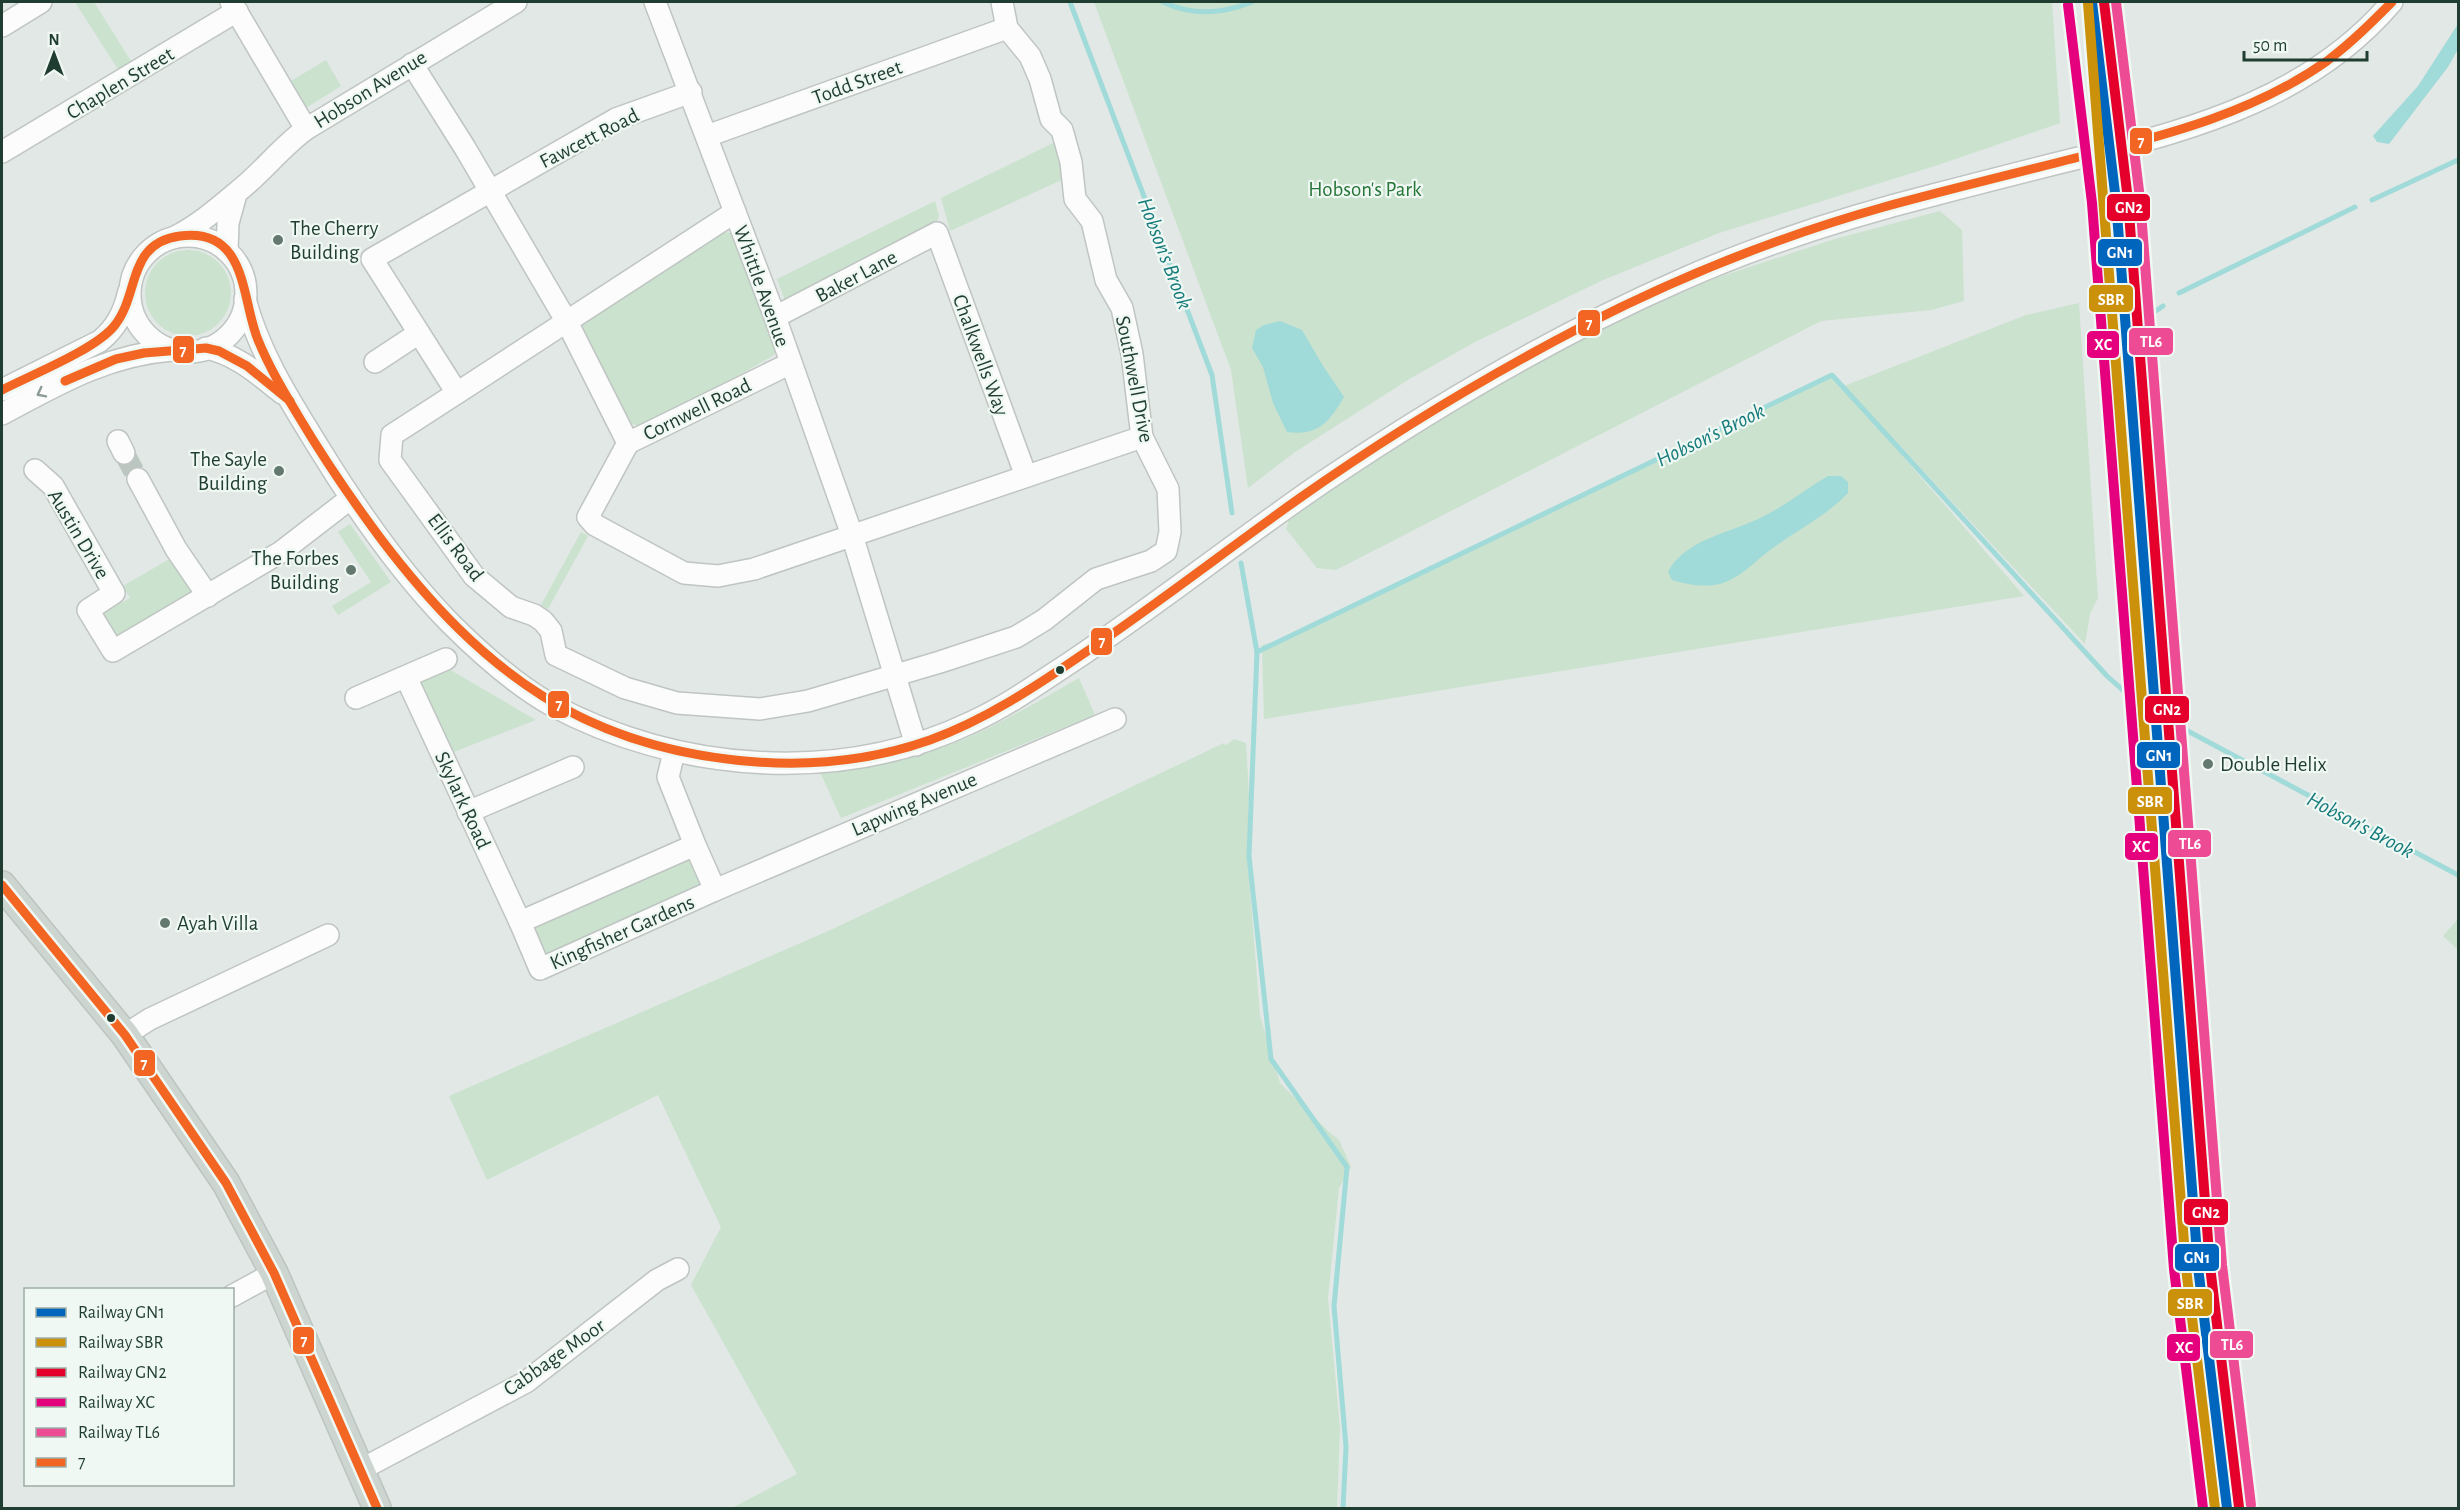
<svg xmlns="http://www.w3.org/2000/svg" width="2460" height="1510" font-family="'Alegreya Sans',sans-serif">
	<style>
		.green { fill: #cae2ce }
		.water { fill: #a0dad9 }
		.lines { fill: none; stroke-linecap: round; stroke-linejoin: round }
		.stream { stroke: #a0dad9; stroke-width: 5 }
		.minor-tunnel { stroke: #bbc6c1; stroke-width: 21; stroke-dasharray: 21 10; stroke-linecap: butt }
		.minor-casing { stroke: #bfc5c2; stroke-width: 24 }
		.major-casing { stroke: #bbc5c0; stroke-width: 30 }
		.minor { stroke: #fbfcfb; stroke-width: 21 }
		.major { stroke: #cdd5d1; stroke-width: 27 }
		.bus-1-casing { stroke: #f0f8f3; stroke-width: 14 }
		.bus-1 { stroke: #f26522; stroke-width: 9 }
		.rail-1-casing { stroke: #f0f8f3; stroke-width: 15 }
		.rail-2-casing { stroke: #f0f8f3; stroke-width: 15 }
		.rail-3-casing { stroke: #f0f8f3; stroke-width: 15 }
		.rail-4-casing { stroke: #f0f8f3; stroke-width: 15 }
		.rail-5-casing { stroke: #f0f8f3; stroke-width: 15 }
		.rail-1 { stroke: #0065bd; stroke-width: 10 }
		.rail-2 { stroke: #cc910a; stroke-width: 10 }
		.rail-3 { stroke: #e4002b; stroke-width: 10 }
		.rail-4 { stroke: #e5007d; stroke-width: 10 }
		.rail-5 { stroke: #ee4b95; stroke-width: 10 }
		.oneway { stroke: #8d9c96 }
		.poi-dot { fill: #63796f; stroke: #f0f8f3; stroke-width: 2 }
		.bus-dot { fill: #1f3d30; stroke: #f0f8f3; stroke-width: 2 }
		.labels { text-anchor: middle; stroke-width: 4.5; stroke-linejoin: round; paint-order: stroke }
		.street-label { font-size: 21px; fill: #1f3d30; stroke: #f0f8f3 }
		.park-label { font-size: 21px; fill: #277639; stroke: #f0f8f3 }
		.poi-label { font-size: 21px; fill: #1f3d30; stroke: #f0f8f3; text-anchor: start }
		.water-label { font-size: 22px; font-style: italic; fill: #167b7c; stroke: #f0f8f3 }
		.line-badge { stroke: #f0f8f3; stroke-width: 2 }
		.badge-label { font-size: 16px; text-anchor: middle; font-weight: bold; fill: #fff }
	</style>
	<rect width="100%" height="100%" fill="#e2e8e5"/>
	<g class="green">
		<path d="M75 2H94L134 66 121 74Z"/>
		<path d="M1094 2H2052L2060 123 1938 165 1719 233 1603 280 1475 342 1411 378 1295 452 1248 488 1231 370Z"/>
		<path d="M326 60 341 86 301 111 286 84Z"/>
		<path d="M1059 140 1068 177 950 231 941 198Z"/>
		<path d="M935 201 939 216 934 229 787 306 777 279Z"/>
		<path d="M1940 211 1962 230 1964 301 1931 310 1821 321 1336 570 1317 568 1286 529 1289 520 1370 463 1462 402 1612 323 1716 278 1835 239Z"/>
		<path d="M717 231 738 234 778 343 774 355 653 425 641 427 631 423 581 334V319Z"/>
		<circle cx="188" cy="293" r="43"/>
		<path d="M2079 303 2098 598 2090 614 2085 644 1844 386 2026 315Z"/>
		<path d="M1832 375 2024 596 1264 719 1262 645 1283 640Z"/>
		<path d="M350 524 391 582 338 615 332 606 371 582 338 532Z"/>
		<path d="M581 532 588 536 548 609 541 605Z"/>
		<path d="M173 557 196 596 116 643 100 615 130 598 123 586Z"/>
		<path d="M447 668 536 720 451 753 419 680Z"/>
		<path d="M1079 678 1095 715 841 818 820 772C867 767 915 758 960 741 1001 724 1040 700 1079 678Z"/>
		<path d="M1234 739 1246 743 1249 796 1247 851 1260 1016 1280 1083 1327 1130 1339 1140 1351 1167 1339 1188 1328 1298 1340 1428 1337 1508H732L797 1474 691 1285 721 1227 658 1095 487 1180 449 1096 835 928 1224 743 1225 746Z"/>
		<path d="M688 854 704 889 547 959 531 924Z"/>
		<path d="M2458 919V950L2443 936Z"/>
	</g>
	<g class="water">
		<path d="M2458 24V49L2448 67 2389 144 2377 142 2373 136 2418 86Z"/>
		<path d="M1280 321 1302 330 1323 366 1344 397C1329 422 1319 436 1287 432L1273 403 1263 367 1252 348 1256 330 1264 325Z"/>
		<path d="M1828 476H1841L1848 482V493C1825 517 1795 531 1769 551 1754 562 1741 577 1723 583 1706 588 1689 585 1672 580L1668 572C1685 539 1731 533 1762 517 1785 506 1806 489 1828 476Z"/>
	</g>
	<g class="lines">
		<g class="stream">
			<path d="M1070 2 1212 375 1232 513"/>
			<path d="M1163 2C1192 16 1222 14 1252 2"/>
			<path d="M2372 200 2458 160"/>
			<path d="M2179 293 2355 207"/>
			<path d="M2163 306 2150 315 2178 727"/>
			<path d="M1241 563 1257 652 1832 375 2107 676 2144 709"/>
			<path d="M1257 652 1249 856 1271 1059 1347 1167 1334 1306 1346 1447 1343 1508"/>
			<path d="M2169 721 2458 875"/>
		</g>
		<path class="minor-tunnel" d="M124 453 138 479"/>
		<g class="minor-casing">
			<g id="minor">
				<path d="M231 2 306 129"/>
				<path d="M655 2 775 317 852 535 916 745"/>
				<path d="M2 26 41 2"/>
				<path d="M412 64 465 148 567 322 628 443 791 363"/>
				<path d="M691 92 616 119 372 259 457 393 392 435 390 460 474 576 511 607 534 615 543 621 551 631 556 655 625 688 677 703 760 709 808 701 940 662 1016 637 1044 620 1096 579 1151 561 1166 551 1170 532 1168 489 1142 437 1132 354 1122 308 1106 280 1092 221 1075 199 1071 162 1062 130 1051 119 1040 79 1030 56 1007 28 1002 2"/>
				<path d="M707 136 1007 28"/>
				<path d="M2 152 237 11"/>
				<circle cx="188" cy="294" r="58"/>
				<path d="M175 237C197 226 217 209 236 193 261 174 280 148 306 129L516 2"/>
				<path d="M227 251 228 223 236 194"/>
				<path d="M245 299C259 353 290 401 319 448 357 510 399 571 450 623 480 653 513 683 550 704 677 773 841 785 972 722 1007 706 1039 683 1071 662 1157 605 1238 540 1323 482 1437 405 1555 335 1681 280 1764 243 1850 216 1937 194 1987 181 2037 168 2087 156 2201 127 2313 95 2392 2"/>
				<path d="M775 317 937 233 1026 476"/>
				<path d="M206 348C236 354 259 375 282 393"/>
				<path d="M375 362 419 333"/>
				<path d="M2 390 100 341C117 327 124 312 129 291"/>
				<path d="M457 393 735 212"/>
				<path d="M2 414C58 384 107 355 172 350"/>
				<path d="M118 441 124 453"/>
				<path d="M628 443 588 517 595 525 684 573 718 576 754 569 1142 437"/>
				<path d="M35 470 53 486 114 593 88 610 113 651 281 552 351 498"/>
				<path d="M138 479 176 549 208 596"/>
				<path d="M406 677 520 922"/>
				<path d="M356 698 446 659"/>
				<path d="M674 752 668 777 695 845 520 922 540 969 715 890 695 845"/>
				<path d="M468 812 573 767"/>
				<path d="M715 890 1115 719"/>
				<path d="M125 1035 150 1019 328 935"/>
				<path d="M232 1296 274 1273"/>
				<path d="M360 1470 526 1382 657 1280 678 1269"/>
			</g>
		</g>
		<g class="major-casing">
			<path id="major" d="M2 885 125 1035 226 1183 274 1273 377 1508"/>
		</g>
		<use href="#minor" class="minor"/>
		<use href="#major" class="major"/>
		<g class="bus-1-casing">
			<g id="bus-1">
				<path d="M65 381 116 359 144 353 206 348 219 351 247 366 290 401"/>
				<path d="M2 390C31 375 97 349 115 325 140 293 127 243 180 236 248 227 241 299 258 340 269 367 284 392 299 417 324 459 352 500 381 539 482 672 585 750 757 762 815 766 876 759 930 740 985 720 1035 687 1083 654 1156 605 1225 551 1297 500 1389 435 1485 377 1585 325 1681 276 1780 236 1884 207 1950 189 2017 173 2083 156 2167 135 2255 112 2327 61 2351 43 2371 23 2392 2"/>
				<path d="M2 885 125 1035 226 1183 274 1273 377 1508"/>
			</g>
		</g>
		<use href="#bus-1" class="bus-1"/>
		<g class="rail-1-casing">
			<path id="rail-1" d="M2092 2 2116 201 2198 1267 2227 1508"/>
		</g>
		<g class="rail-2-casing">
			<path id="rail-2" d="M2088 3 2186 1268 2215 1508"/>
		</g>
		<g class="rail-3-casing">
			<path id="rail-3" d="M2104 2 2128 200 2210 1266 2239 1507"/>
		</g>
		<g class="rail-4-casing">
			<path id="rail-4" d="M2068 5 2092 203 2174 1269 2203 1508"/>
		</g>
		<g class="rail-5-casing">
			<path id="rail-5" d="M2116 2 2140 199 2222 1265 2251 1505"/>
		</g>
		<use href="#rail-1" class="rail-1"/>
		<use href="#rail-2" class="rail-2"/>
		<use href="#rail-3" class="rail-3"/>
		<use href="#rail-4" class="rail-4"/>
		<use href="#rail-5" class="rail-5"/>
	</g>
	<defs><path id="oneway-chevron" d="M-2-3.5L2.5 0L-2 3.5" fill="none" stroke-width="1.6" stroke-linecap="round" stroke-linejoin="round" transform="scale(1.5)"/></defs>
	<use class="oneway" href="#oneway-chevron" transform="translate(41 393) rotate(153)"/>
	<g class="poi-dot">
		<circle cx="278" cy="240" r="6"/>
		<circle cx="279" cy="471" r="6"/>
		<circle cx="351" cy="570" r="6"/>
		<circle cx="2208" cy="764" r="6"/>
		<circle cx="165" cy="923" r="6"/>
	</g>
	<g class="bus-dot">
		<circle cx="1060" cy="670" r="5"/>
		<circle cx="111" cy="1018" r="5"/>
	</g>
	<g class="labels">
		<g class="street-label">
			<text transform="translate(857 82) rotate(-20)" y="7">Todd Street</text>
			<text transform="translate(120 83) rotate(-31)" y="7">Chaplen Street</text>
			<text transform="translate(370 89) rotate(-32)" y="7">Hobson Avenue</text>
			<text transform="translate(589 138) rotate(-27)" y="7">Fawcett Road</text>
			<text transform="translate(856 276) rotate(-28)" y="7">Baker Lane</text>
			<text transform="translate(762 286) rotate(70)" y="7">Whittle Avenue</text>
			<text transform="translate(981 355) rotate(70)" y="7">Chalkwells Way</text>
			<text transform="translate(1135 379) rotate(79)" y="7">Southwell Drive</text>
			<text transform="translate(697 409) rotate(-26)" y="7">Cornwell Road</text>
			<text transform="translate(79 534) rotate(59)" y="7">Austin Drive</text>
			<text transform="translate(456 547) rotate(53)" y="7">Ellis Road</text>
			<text transform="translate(463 800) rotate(65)" y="7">Skylark Road</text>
			<text transform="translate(914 804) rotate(-23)" y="7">Lapwing Avenue</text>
			<text transform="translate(622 932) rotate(-24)" y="7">Kingfisher Gardens</text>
			<text transform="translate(554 1357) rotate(-35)" y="7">Cabbage Moor</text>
		</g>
		<g class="park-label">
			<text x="1365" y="196">Hobson's Park</text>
		</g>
		<g class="poi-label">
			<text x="290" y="235">The Cherry<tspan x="290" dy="24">Building</tspan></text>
			<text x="267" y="466" text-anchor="end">The Sayle<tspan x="267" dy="24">Building</tspan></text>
			<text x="339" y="565" text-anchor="end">The Forbes<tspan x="339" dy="24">Building</tspan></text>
			<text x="2220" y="771">Double Helix</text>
			<text x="177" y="930">Ayah Villa</text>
		</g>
		<g class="water-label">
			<text transform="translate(1166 253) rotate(69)" y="8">Hobson's Brook</text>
			<text transform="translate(1710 434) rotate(-26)" y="8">Hobson's Brook</text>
			<text transform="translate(2361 824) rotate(28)" y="8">Hobson's Brook</text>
		</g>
	</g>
	<g class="line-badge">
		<rect x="2129" y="127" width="24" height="28" rx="6" fill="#f26522"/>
		<rect x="2106" y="193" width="45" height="29" rx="6" fill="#e4002b"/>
		<rect x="2097" y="238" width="46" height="29" rx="6" fill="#0065bd"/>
		<rect x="2088" y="284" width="46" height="29" rx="6" fill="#cc910a"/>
		<rect x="1577" y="309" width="24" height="28" rx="6" fill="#f26522"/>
		<rect x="2128" y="327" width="46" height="29" rx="6" fill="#ee4b95"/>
		<rect x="2086" y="330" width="34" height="29" rx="6" fill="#e5007d"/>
		<rect x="172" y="335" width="23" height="29" rx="6" fill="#f26522"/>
		<rect x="1090" y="627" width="23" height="29" rx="6" fill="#f26522"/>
		<rect x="547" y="690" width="23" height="29" rx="6" fill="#f26522"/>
		<rect x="2144" y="695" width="46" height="29" rx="6" fill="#e4002b"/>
		<rect x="2136" y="741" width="45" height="28" rx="6" fill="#0065bd"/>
		<rect x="2127" y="786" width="46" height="29" rx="6" fill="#cc910a"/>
		<rect x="2167" y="829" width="45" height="29" rx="6" fill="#ee4b95"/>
		<rect x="2124" y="832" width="35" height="29" rx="6" fill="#e5007d"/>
		<rect x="133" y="1049" width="23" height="28" rx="6" fill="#f26522"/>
		<rect x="2183" y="1198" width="46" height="28" rx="6" fill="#e4002b"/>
		<rect x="2174" y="1243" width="46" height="29" rx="6" fill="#0065bd"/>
		<rect x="2167" y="1288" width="46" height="29" rx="6" fill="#cc910a"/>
		<rect x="292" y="1326" width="23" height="29" rx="6" fill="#f26522"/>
		<rect x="2209" y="1330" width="45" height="29" rx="6" fill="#ee4b95"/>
		<rect x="2166" y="1333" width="35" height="29" rx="6" fill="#e5007d"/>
	</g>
	<g class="badge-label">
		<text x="2141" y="147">7</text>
		<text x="2129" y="213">GN2</text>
		<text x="2120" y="258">GN1</text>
		<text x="2111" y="305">SBR</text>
		<text x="1589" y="329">7</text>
		<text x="2151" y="347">TL6</text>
		<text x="2103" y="350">XC</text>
		<text x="183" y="356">7</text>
		<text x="1102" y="647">7</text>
		<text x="559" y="710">7</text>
		<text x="2167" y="715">GN2</text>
		<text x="2159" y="761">GN1</text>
		<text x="2150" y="807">SBR</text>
		<text x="2190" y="849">TL6</text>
		<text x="2141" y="852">XC</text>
		<text x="144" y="1069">7</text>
		<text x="2206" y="1218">GN2</text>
		<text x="2197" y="1263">GN1</text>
		<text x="2190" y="1309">SBR</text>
		<text x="304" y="1346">7</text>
		<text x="2232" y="1350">TL6</text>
		<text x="2184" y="1353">XC</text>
	</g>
	<rect width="2460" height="1510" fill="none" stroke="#1f3d30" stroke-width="6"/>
	<rect x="24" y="1288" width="210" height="198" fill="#f0f8f3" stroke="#9cada5" stroke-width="1.5"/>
	<rect x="36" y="1308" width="30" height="9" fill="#0065bd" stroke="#9cada5" stroke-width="1.5"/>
	<text x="78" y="1318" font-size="18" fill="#1f3d30">Railway GN1</text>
	<rect x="36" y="1338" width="30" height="9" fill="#cc910a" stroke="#9cada5" stroke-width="1.5"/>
	<text x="78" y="1348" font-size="18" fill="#1f3d30">Railway SBR</text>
	<rect x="36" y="1368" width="30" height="9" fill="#e4002b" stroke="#9cada5" stroke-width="1.5"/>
	<text x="78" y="1378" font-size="18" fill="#1f3d30">Railway GN2</text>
	<rect x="36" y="1398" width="30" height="9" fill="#e5007d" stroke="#9cada5" stroke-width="1.5"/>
	<text x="78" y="1408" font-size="18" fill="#1f3d30">Railway XC</text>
	<rect x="36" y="1428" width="30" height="9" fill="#ee4b95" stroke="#9cada5" stroke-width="1.5"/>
	<text x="78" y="1438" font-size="18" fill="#1f3d30">Railway TL6</text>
	<rect x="36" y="1458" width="30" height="9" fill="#f26522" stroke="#9cada5" stroke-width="1.5"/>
	<text x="78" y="1468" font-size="18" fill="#1f3d30">7</text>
	<g transform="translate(54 54)" stroke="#f0f8f3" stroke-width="4.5" paint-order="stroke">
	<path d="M0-4.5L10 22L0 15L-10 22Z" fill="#1f3d30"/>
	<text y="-9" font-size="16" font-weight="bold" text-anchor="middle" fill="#1f3d30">N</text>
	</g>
	<path d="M2244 51v9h123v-9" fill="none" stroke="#1f3d30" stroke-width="3"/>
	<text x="2253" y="51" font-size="18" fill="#1f3d30" stroke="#f0f8f3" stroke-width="4.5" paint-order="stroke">50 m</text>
</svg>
